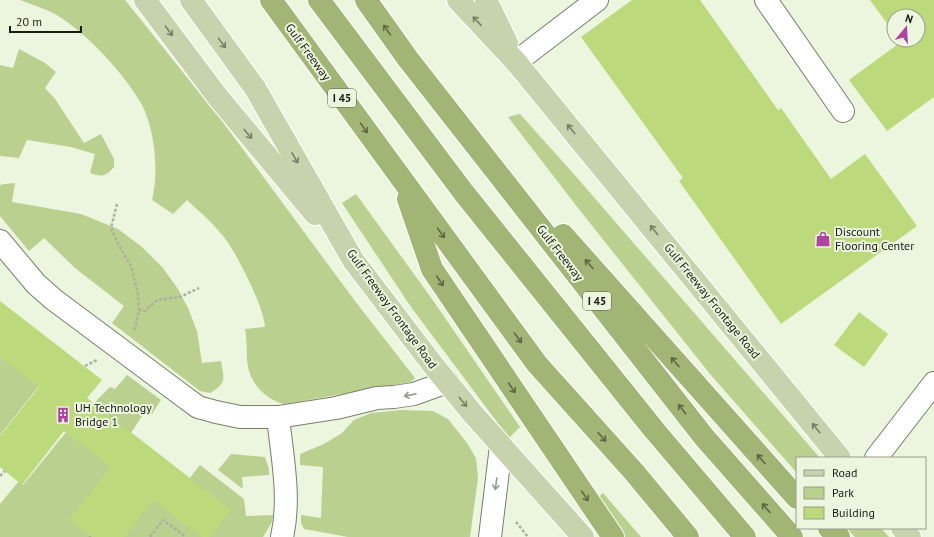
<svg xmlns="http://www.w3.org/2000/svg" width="934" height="537" font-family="'PT Sans',sans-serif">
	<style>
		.green { fill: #bad08e }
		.building { fill: #bcd97c }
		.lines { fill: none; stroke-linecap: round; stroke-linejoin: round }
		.minor-casing { stroke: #787f6a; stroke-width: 24 }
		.major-casing { stroke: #fff; stroke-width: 24 }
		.highway-casing { stroke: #fff; stroke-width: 24 }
		.path { stroke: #aab19e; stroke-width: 2.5; stroke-dasharray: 3 2; stroke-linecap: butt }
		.minor { stroke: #fff; stroke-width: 22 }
		.major { stroke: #c7d3ac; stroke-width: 22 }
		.highway { stroke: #a1b575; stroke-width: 22 }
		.oneway { stroke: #798067 }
		.oneway2 { stroke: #5d6844 }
		.oneway3 { stroke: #989895 }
		.labels { text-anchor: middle; stroke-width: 4; stroke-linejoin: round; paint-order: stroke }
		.shield { fill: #ecf5dd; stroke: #585c50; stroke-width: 1 }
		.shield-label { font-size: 11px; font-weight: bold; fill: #191b13 }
		.street-label { font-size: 12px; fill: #191b13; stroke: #ecf5dd }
		.poi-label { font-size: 12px; fill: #191b13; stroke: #ecf5dd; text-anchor: start }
	</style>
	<rect width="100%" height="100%" fill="#ecf5dd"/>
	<g class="green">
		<path d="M20 0H125L222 121 355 301 415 378 411 382 285 404C270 402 255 388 250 374 245 361 248 343 245 329L265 327C264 307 237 254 224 237 213 223 200 212 187 200L173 214 152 200C159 173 155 130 142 105 124 73 82 27 49 11 40 7 30 4 20 0Z"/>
		<path d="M19 49 45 63 56 72 45 88 55 99 84 143 101 134 114 159V167C105 177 102 177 90 173L95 154 71 147 27 140 19 158 0 156V65L13 68Z"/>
		<path d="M520 114 572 172 820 458H797V473L710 374 578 208 508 117Z"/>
		<path d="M15 183 12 202 81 214 118 229 142 247 163 268 178 289 188 308 197 331 202 363 221 361C224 379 227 383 210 393L200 391 112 323 124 306 75 268 44 238 29 251 0 216V185L4 184Z"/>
		<path d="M356 194 432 299 520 427 509 438 411 307 342 203Z"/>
		<path d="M0 353 39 386 0 435Z"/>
		<path d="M127 375 161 400 152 414 147 411 144 413 131 433 93 404 110 387 115 389Z"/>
		<path d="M401 410 433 411 448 419 467 443 476 458 478 478 470 537H348L304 529 301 523V515L321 518 323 467 300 465V454L324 444 342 433 354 420 371 413Z"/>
		<path d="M67 431 114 466 94 537H0V504L19 481 23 485Z"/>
		<path d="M231 454 265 457 269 469V475L242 477 243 489 218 470Z"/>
		<path d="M200 465 244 499 246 516 273 515 272 522 263 537H208L189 479Z"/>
		<path d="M603 493 641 537H620L596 499Z"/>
		<path d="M154 497 204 537H122Z"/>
		<path d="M846 528H881L889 537H855Z"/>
	</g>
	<g class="building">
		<path d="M632 0H700L778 110 781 108 831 179 865 154 917 226 781 324 679 181 683 178 581 37Z"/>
		<path d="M870 0H934V97L887 131 849 80 901 42 899 40H918V16H894V33Z"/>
		<path d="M0 301 102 380 87 398 231 510 210 537H201L153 500 124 537H91L69 520 111 467 64 431 22 485 0 467V436L39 387 0 357Z"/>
		<path d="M859 312 888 334 864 367 834 345Z"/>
	</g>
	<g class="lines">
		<g class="minor-casing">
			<g id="minor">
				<path d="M766 0 843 111"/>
				<path d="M516 62 597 0"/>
				<path d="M0 241 36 284 53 299 183 396 198 407 216 412 240 417H278L336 408 377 398 394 397 414 394 447 382"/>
				<path d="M278 417C282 456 291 498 282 537"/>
				<path d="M876 458 934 383"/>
				<path d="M490 537 501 446"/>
			</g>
		</g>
		<g class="major-casing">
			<g id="major">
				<path d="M145 0 217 96 315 214"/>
				<path d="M191 0 255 88 353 260 433 365 473 414 583 537"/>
				<path d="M458 0 516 62 840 458"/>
				<path d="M486 0 507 43"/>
				<path d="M902 528 910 537"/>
			</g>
		</g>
		<g class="highway-casing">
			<g id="highway">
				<path d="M271 0 537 364 634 472 688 537"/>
				<path d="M319 0 464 193 655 431 745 537"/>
				<path d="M366 0 408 59 704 437 792 537"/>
				<path d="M408 199 432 269 613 537"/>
				<path d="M563 235 797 498"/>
				<path d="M829 528 839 537"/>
			</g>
		</g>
		<g class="path">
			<path d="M117 204 111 228 118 244 131 266 138 293 139 310"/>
			<path d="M134 330 136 324 139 310 145 311 157 300 180 297 199 288"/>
			<path d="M85 366 97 360"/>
			<path d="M0 476 5 471"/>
			<path d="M516 522 528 537"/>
			<path d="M90 537V536"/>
			<path d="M150 537 163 520 186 537"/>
		</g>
		<use href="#minor" class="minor"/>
		<use href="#major" class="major"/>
		<use href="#highway" class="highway"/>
	</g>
	<defs><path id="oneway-shaft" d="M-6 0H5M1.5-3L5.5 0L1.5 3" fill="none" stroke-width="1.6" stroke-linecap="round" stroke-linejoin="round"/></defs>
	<g class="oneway">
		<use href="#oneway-shaft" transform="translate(477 21) rotate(-133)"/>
		<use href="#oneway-shaft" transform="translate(169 31) rotate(53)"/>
		<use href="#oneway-shaft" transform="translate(222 43) rotate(54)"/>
		<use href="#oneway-shaft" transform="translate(571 129) rotate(-130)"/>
		<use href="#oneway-shaft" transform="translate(248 134) rotate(50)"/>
		<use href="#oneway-shaft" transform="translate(295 158) rotate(60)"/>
		<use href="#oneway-shaft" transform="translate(654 230) rotate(-129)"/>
		<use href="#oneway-shaft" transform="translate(463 402) rotate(51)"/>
		<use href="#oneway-shaft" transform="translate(816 428) rotate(-129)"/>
	</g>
	<g class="oneway2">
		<use href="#oneway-shaft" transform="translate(387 30) rotate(-125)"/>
		<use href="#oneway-shaft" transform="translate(364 128) rotate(54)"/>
		<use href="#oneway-shaft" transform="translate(441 233) rotate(54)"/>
		<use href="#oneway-shaft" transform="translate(589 264) rotate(-131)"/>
		<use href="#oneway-shaft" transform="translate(440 281) rotate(56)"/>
		<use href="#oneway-shaft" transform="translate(518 338) rotate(54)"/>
		<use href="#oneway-shaft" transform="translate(675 362) rotate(-131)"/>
		<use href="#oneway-shaft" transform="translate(512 388) rotate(56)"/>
		<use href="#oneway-shaft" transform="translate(682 409) rotate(-128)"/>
		<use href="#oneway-shaft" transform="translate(602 437) rotate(48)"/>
		<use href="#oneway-shaft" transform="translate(761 459) rotate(-131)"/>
		<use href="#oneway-shaft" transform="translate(585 496) rotate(56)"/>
		<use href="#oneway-shaft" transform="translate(766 508) rotate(-131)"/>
	</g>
	<g class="oneway3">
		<use href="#oneway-shaft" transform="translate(410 395) rotate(169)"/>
		<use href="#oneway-shaft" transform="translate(496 484) rotate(98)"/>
	</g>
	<defs>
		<g id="shop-bare" transform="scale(1.2)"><path d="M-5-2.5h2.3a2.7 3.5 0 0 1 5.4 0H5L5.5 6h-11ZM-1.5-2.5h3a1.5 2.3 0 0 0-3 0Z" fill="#b043a2" stroke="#ecf5dd" stroke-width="2.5" paint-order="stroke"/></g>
		<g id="building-bare" transform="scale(1.2)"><path d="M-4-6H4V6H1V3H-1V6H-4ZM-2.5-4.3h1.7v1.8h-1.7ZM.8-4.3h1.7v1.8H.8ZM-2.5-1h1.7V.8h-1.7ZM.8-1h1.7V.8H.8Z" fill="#b043a2" stroke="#ecf5dd" stroke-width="2.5" paint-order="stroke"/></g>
	</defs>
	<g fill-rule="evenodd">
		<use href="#shop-bare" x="823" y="239"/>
		<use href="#building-bare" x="63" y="415"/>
	</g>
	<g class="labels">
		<g class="shield">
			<rect x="328" y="89" width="28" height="18" rx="3"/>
			<rect x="583" y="292" width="28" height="18" rx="3"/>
		</g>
		<g class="shield-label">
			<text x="342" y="102">I 45</text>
			<text x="597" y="305">I 45</text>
		</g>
		<g class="street-label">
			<text transform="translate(308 52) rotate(54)" y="4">Gulf Freeway</text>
			<text transform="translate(560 253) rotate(52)" y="4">Gulf Freeway</text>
			<text transform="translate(712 301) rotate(51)" y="4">Gulf Freeway Frontage Road</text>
			<text transform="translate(392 309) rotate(54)" y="4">Gulf Freeway Frontage Road</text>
		</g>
		<g class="poi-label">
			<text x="835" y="236">Discount<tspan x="835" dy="14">Flooring Center</tspan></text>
			<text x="75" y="412">UH Technology<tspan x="75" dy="14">Bridge 1</tspan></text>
		</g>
	</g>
	<rect x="796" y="457" width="130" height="72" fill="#ecf5dd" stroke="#989e8c"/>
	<rect x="804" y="470" width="20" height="6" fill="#c7d3ac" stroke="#989e8c"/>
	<text x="832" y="477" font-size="12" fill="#191b13">Road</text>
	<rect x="804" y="487" width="20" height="12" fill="#bad08e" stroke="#989e8c"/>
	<text x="832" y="497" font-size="12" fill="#191b13">Park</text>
	<rect x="804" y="507" width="20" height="12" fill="#bcd97c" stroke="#989e8c"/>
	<text x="832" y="517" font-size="12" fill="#191b13">Building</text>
	<g transform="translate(906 28) rotate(18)"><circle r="19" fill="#ecf5dd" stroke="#989e8c"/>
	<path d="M0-3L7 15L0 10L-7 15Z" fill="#b043a2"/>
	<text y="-6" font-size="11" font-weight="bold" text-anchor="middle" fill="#191b13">N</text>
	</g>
	<path d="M10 26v6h71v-6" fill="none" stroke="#191b13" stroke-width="2"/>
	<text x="16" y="26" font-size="12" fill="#191b13" stroke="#ecf5dd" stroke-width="3" paint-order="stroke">20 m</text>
</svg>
